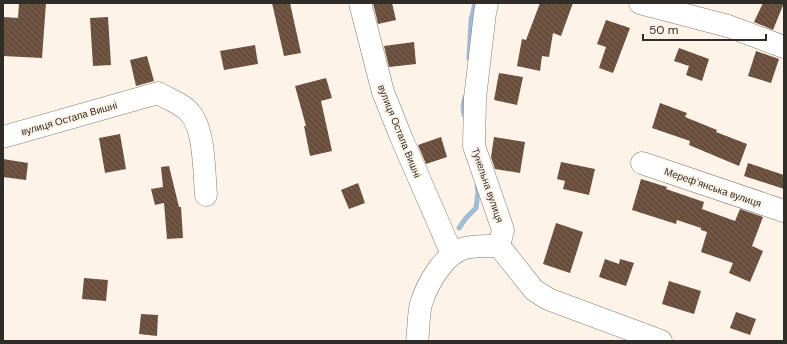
<svg xmlns="http://www.w3.org/2000/svg" width="787" height="344" font-family="'DM Sans',sans-serif">
	<style>
		.lines { fill: none; stroke-linecap: round; stroke-linejoin: round }
		.stream { stroke: #a1bbd4; stroke-width: 5 }
		.building { fill: url(#building-back-hatch) }
		.minor-casing { stroke: #847b71; stroke-width: 23 }
		.minor { stroke: #fff; stroke-width: 22 }
		.labels { text-anchor: middle; stroke-width: 4; stroke-linejoin: round; paint-order: stroke }
		.street-label { font-size: 10px; fill: #302d29; stroke: #fdf3e8 }
	</style>
	<defs>
		<pattern id="building-back-hatch" width="6" height="6" patternUnits="userSpaceOnUse"><rect width="6" height="6" fill="#694e3c"/><path d="M-1 5l2 2M0 0l6 6M5-1l2 2" fill="none" stroke="#7b6556"/></pattern>
	</defs>
	<rect width="100%" height="100%" fill="#fdf3e8"/>
	<g class="lines">
		<g class="stream">
			<path d="M469 59 471 20 475 3"/>
			<path d="M464 115 463 106 465 97"/>
			<path d="M459 228 466 218 476 208 478 192 477 186"/>
		</g>
	</g>
	<g class="building">
		<path d="M19 3H46L42 58 3 56 4 17 18 18Z"/>
		<path d="M272 3H290L301 53 284 56Z"/>
		<path d="M373 3H392L396 20 378 24Z"/>
		<path d="M540 3H573L561 36 553 33 549 57 542 56 540 71 517 66 522 39 526 40Z"/>
		<path d="M763 3H784L773 30 754 22Z"/>
		<path d="M108 17 111 65 93 66 90 18Z"/>
		<path d="M606 20 630 28 613 73 599 68 606 47 597 44Z"/>
		<path d="M414 42 416 64 389 67 384 46Z"/>
		<path d="M255 45 258 64 224 70 220 51Z"/>
		<path d="M679 48 709 59 702 81 686 75 689 66 674 61Z"/>
		<path d="M756 51 779 59 771 83 748 76Z"/>
		<path d="M147 56 154 81 136 86 130 60Z"/>
		<path d="M499 73 523 77 517 105 494 100Z"/>
		<path d="M326 78 332 98 321 101 332 151 310 156 304 126H306L295 86Z"/>
		<path d="M660 103 687 113 685 117 717 130 716 132 747 144 739 166 689 145 690 141 652 128Z"/>
		<path d="M120 134 126 169 105 173 99 138Z"/>
		<path d="M441 137 447 157 426 164 418 145Z"/>
		<path d="M494 137 525 142 520 173 495 169 491 157Z"/>
		<path d="M3 159 28 163 26 180 3 177Z"/>
		<path d="M561 162 595 169 589 195 563 189 565 181 557 179Z"/>
		<path d="M748 163 784 175V189L744 176Z"/>
		<path d="M169 166 179 207H181L183 238 167 239 164 203 155 205 151 189 163 187 161 167Z"/>
		<path d="M641 179 667 187 666 189 704 202 702 209 735 221 740 209 763 217 752 246 763 251 750 282 729 273 733 263 701 252 707 232 701 230V228L677 220 676 224 632 210Z"/>
		<path d="M358 183 365 203 349 209 341 190Z"/>
		<path d="M556 223 583 232 570 273 543 264Z"/>
		<path d="M605 259 619 264 620 259 634 263 626 286 599 277Z"/>
		<path d="M84 278 108 280 106 301 82 299Z"/>
		<path d="M669 281 701 291 694 314 662 304Z"/>
		<path d="M736 312 756 319 750 335 730 328Z"/>
		<path d="M141 314 158 315 157 336 139 334Z"/>
	</g>
	<g class="lines">
		<g class="minor-casing">
			<g id="minor">
				<path d="M360 3 383 92 401 137 452 254"/>
				<path d="M487 3 485 13 475 98 474 146 503 230 499 246"/>
				<path d="M640 3 728 26 784 47"/>
				<path d="M3 137 158 93C168 99 183 104 190 113 205 130 204 173 206 195"/>
				<path d="M642 163 784 211"/>
				<path d="M499 246 534 290 548 299 661 341"/>
				<path d="M417 341C419 329 418 316 421 304 427 284 444 254 465 248 476 245 488 246 499 246"/>
			</g>
		</g>
		<use href="#minor" class="minor"/>
	</g>
	<g class="labels">
		<g class="street-label">
			<text transform="translate(69 118) rotate(-16)" y="4">вулиця Остапа Вишні</text>
			<text transform="translate(400 131) rotate(68)" y="4">вулиця Остапа Вишні</text>
			<text transform="translate(488 185) rotate(71)" y="4">Тунельна вулиця</text>
			<text transform="translate(713 187) rotate(19)" y="4">Мерефʼянська вулиця</text>
		</g>
	</g>
	<rect width="787" height="344" fill="none" stroke="#302d29" stroke-width="8"/>
	<path d="M643 34v6h123v-6" fill="none" stroke="#302d29" stroke-width="2"/>
	<text x="649" y="34" font-size="12" fill="#302d29" stroke="#fdf3e8" stroke-width="3" paint-order="stroke">50 m</text>
</svg>
